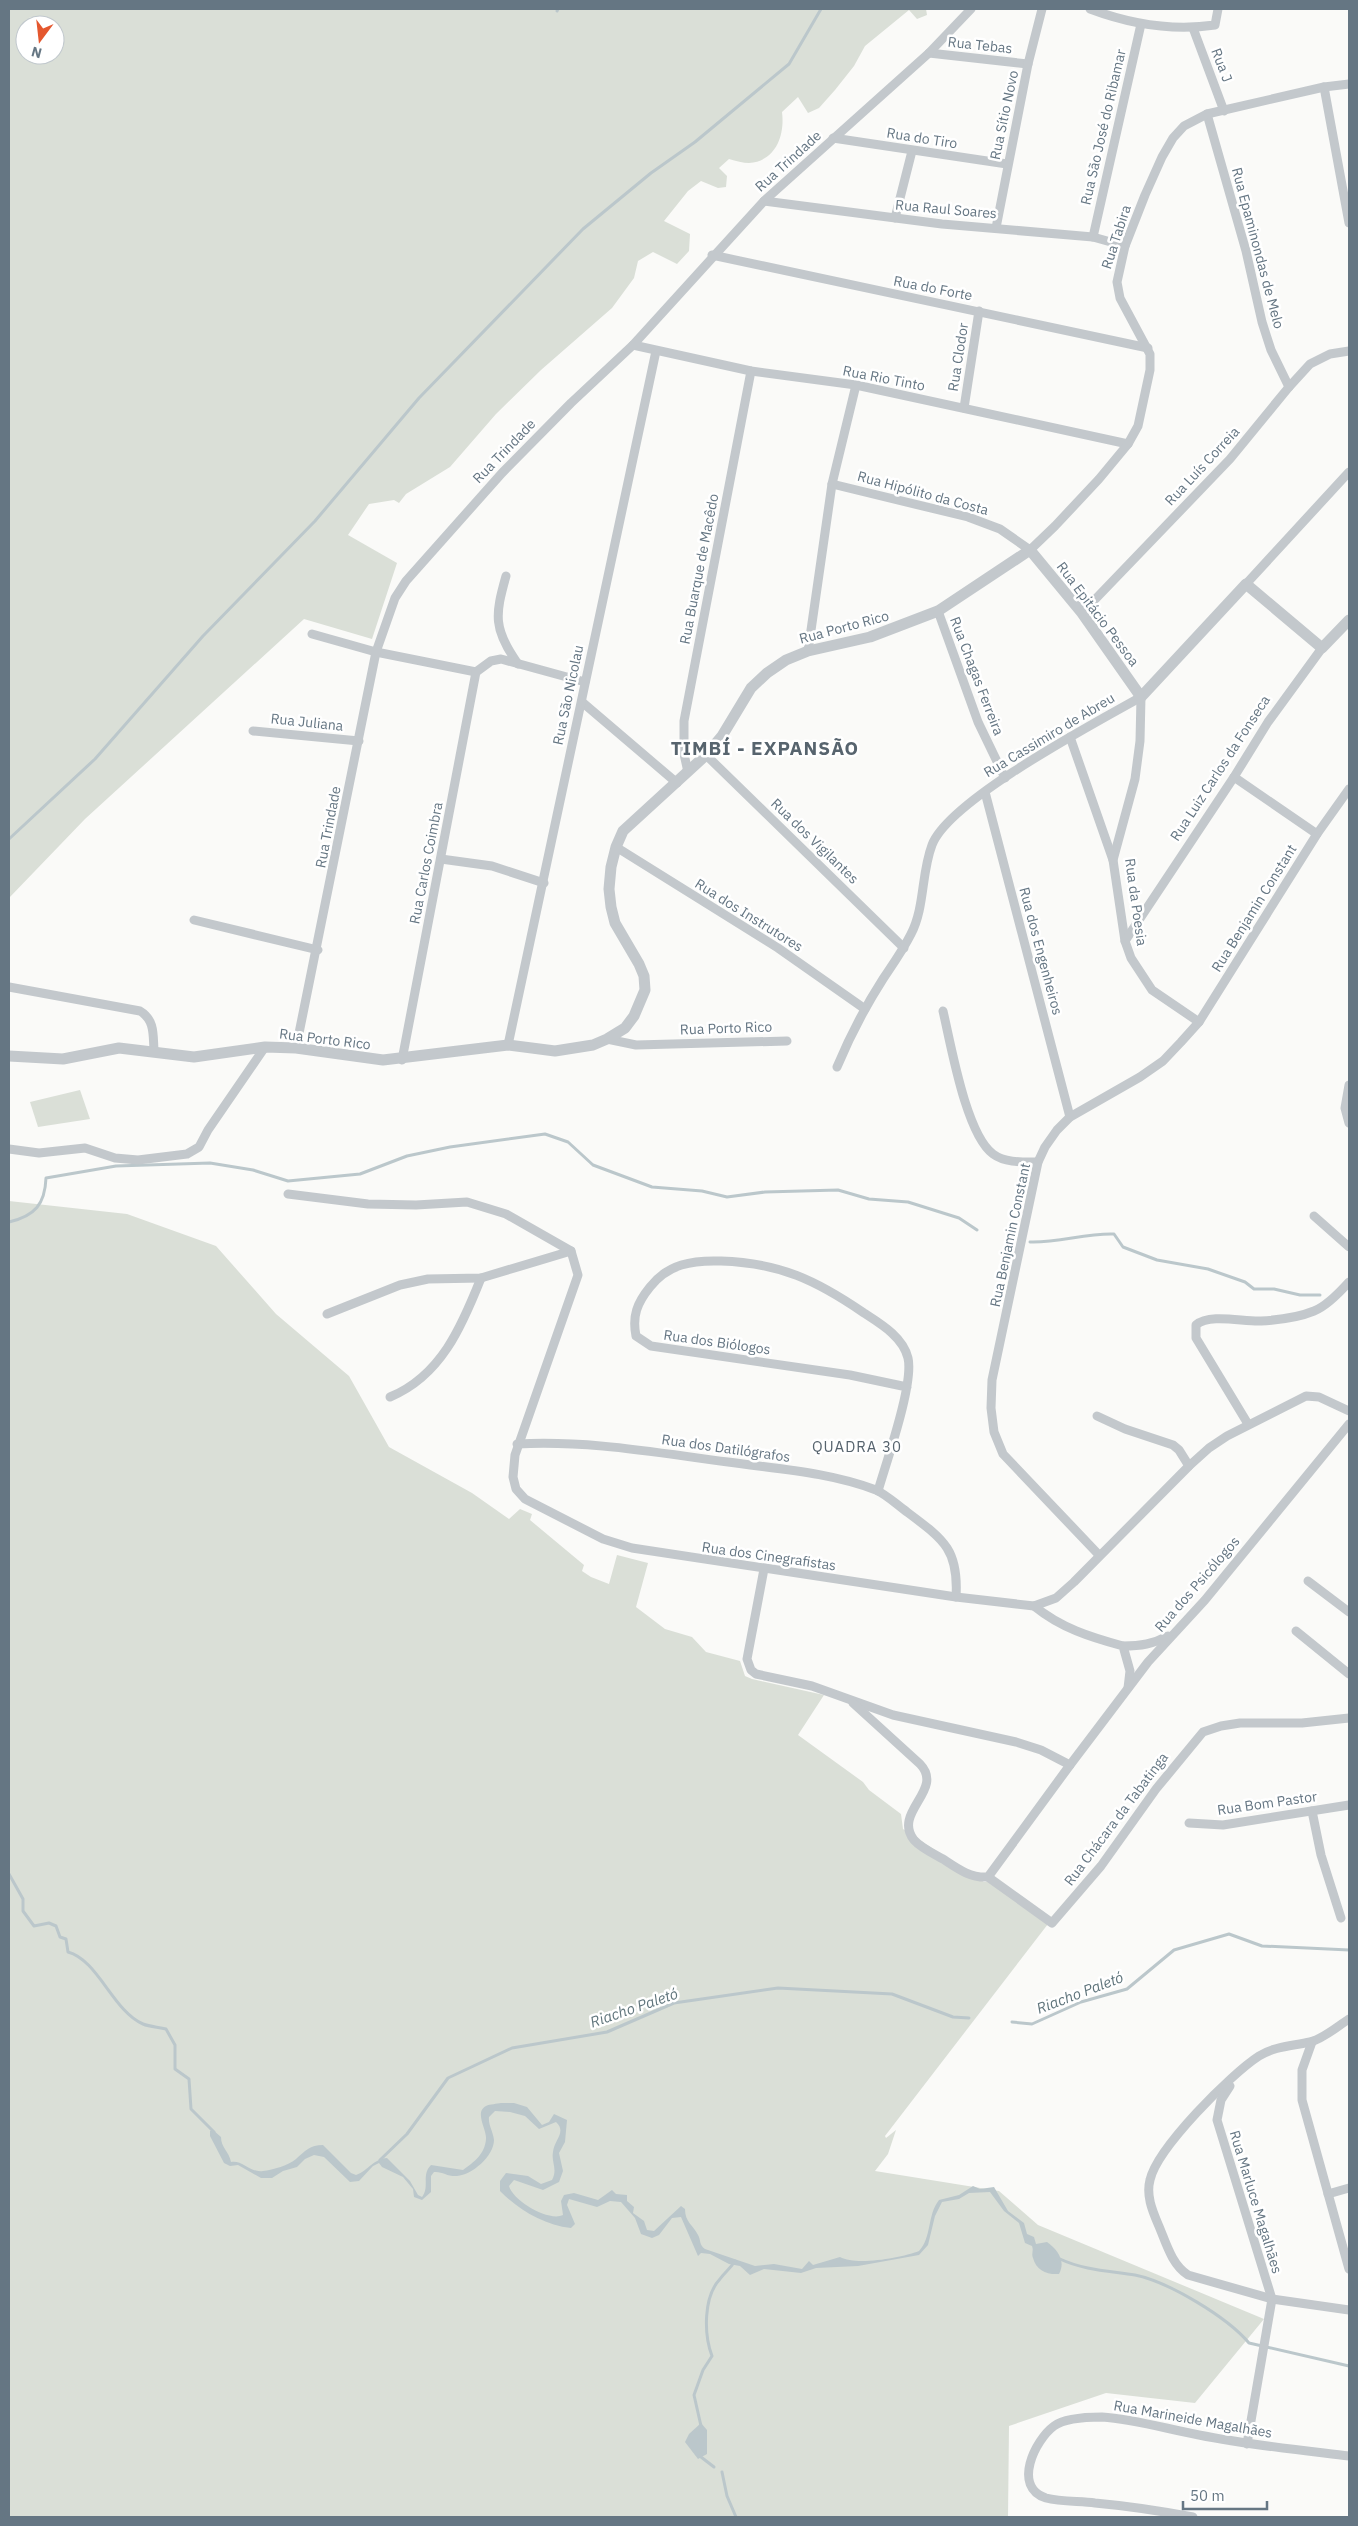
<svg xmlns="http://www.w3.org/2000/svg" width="1358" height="2526" font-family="'IBM Plex Sans',sans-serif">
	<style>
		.green { fill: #dadfd7; fill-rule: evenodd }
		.water { fill: #bbc7cb }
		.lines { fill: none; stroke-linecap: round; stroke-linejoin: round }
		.stream { stroke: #bbc7cb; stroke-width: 3 }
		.minor { stroke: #c3c8cc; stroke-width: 9 }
		.tertiary { stroke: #c3c8cc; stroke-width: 11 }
		.labels { text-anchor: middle; stroke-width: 5; stroke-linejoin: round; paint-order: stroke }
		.street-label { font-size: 14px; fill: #657683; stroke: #fff }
		.neighbourhood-label { font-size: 15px; letter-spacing: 1px; fill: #57646e; stroke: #fff }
		.water-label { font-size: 15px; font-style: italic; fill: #60757c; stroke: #fff }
		.district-label { font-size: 19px; font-weight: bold; letter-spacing: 1px; fill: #57646e; stroke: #fff }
	</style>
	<rect width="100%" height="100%" fill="#fafaf8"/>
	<g class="green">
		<path d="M9 9H926L927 15 917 19 909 10 865 46 854 66 835 90 819 108 808 113 798 97 782 112C785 135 776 161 749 163 743 163 736 161 729 159L719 168 727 176 726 187 718 188 701 181 688 191 664 221 690 234 689 251 677 264 653 252 638 261 634 278 612 308 541 370 496 414 450 467 406 494 399 503 394 500 369 504 348 535 397 563 372 639 304 619 85 819 9 898ZM25 25H55V55H25Z"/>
		<path d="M80 1090 90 1119 38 1127 30 1102Z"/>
		<path d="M9 1201 127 1214 216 1246 276 1314 349 1376 389 1447 472 1493 509 1519 520 1509 532 1514 530 1520 584 1565 582 1571 591 1577 609 1584 617 1555 648 1563 636 1607 665 1629 692 1637 706 1652 740 1661 745 1676 752 1679 824 1695 798 1735 863 1782 869 1790 901 1814 903 1829 984 1882H990L1048 1924 885 2136 886 2138 896 2130 888 2154 875 2171 999 2191 1038 2225 1264 2319 1195 2403 1106 2393 1009 2426 1008 2517H9Z"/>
	</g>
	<g class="water">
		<path d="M501 2103H514L527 2107 542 2125 549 2122 554 2114 567 2120 565 2142 559 2153 563 2171 559 2182 543 2190 517 2181 514 2180 509 2186C513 2201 549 2222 563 2215L561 2201 564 2195 574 2193 598 2200 612 2190 616 2194 627 2195V2201L634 2207 633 2213 644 2221 647 2230 654 2231 681 2206 685 2209C685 2222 693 2225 698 2235 701 2240 699 2245 705 2249L755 2266 774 2264 802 2269 809 2261 813 2265 840 2257C856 2266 901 2258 919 2251 932 2237 927 2215 939 2200L959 2195 973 2186 980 2189 994 2187 1008 2211 1024 2223 1027 2234 1034 2237 1036 2244 1047 2242C1058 2250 1066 2261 1059 2274 1047 2275 1036 2270 1033 2258 1031 2253 1034 2251 1032 2246L1025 2243 1019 2223 1004 2211 990 2192 969 2193 959 2199 942 2202 935 2216 928 2245 919 2255 858 2266 816 2268 801 2273 764 2269 750 2275 740 2266 729 2264 710 2254 701 2253 698 2256 681 2217 672 2218 659 2235 652 2238 641 2234 635 2218 621 2202 610 2201 597 2207 569 2199 567 2205 575 2224 571 2228C544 2225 519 2210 500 2191V2181L506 2173 528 2176 541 2184 552 2180C558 2169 551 2162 553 2152 554 2140 567 2132 556 2122L539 2129 525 2116 510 2112 495 2111 489 2117C488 2125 493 2131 494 2140 494 2156 472 2175 457 2176 448 2177 442 2171 434 2172L431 2176V2192L422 2200 414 2197 413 2189 403 2177 382 2167 379 2163 373 2166 359 2181 350 2182 324 2157 314 2155 305 2159 297 2167 283 2171 272 2178H261L238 2165 230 2166 224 2163 210 2136V2131L213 2130 221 2137C221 2148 229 2151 231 2162 243 2160 250 2173 263 2171 273 2170 289 2165 296 2159 305 2151 310 2145 323 2145L351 2173 356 2175C369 2170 373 2159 387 2158L410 2181 418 2195 422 2197C430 2187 421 2175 431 2165L463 2170C474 2162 485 2154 486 2139 487 2130 474 2112 486 2106 490 2104 497 2104 501 2103Z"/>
		<path d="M701 2423 707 2430V2454L698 2459 685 2442 689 2434Z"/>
	</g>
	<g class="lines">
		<g class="stream">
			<path d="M557 11 558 9"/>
			<path d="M9 839 95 759 203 636 315 521 419 398 583 229 651 173 695 142 789 64 821 9"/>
			<path d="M9 1222C35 1216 45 1204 46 1178L116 1166 210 1163 253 1170 288 1181 360 1174 407 1156 450 1147 545 1134 568 1142 593 1165 652 1187 702 1191 727 1197 765 1192 838 1190 869 1199 908 1202 959 1218 977 1230"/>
			<path d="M1030 1242C1059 1243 1085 1233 1114 1234L1123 1247 1157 1260 1208 1269 1245 1282 1254 1289H1274L1300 1295H1320"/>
			<path d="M9 1874 23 1899V1911L34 1926 49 1923 56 1926 60 1937 66 1939 68 1952C98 1960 113 2011 143 2024 150 2027 159 2027 166 2029L175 2045V2069L189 2079 191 2109 214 2132"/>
			<path d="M1012 2022 1032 2024 1081 2002 1127 1989 1174 1950 1229 1934 1262 1946 1349 1950"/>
			<path d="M380 2160 407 2134 448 2078 512 2048 607 2032 674 2003 778 1988 892 1994 953 2017 969 2018"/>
			<path d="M1060 2259C1083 2270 1110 2271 1135 2275 1169 2282 1227 2317 1249 2343L1349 2366"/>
			<path d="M701 2426 694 2395 703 2370 712 2356C704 2335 703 2297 720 2279 725 2272 730 2269 735 2261"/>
			<path d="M701 2457 714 2467"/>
			<path d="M722 2472 727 2496 736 2517"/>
		</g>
		<g class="minor">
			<path d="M1090 9C1130 24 1173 31 1215 25L1218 9"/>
			<path d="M1193 28 1224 111"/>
			<path d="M929 53 1028 64"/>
			<path d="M1324 87 1349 223"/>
			<path d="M1207 114 1246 251 1262 322 1271 350 1289 387"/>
			<path d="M833 138 1007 164"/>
			<path d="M764 201 942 224 1093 237 1125 246"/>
			<path d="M895 218 912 151"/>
			<path d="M996 228 1028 64 1042 9"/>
			<path d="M1093 237 1141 24"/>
			<path d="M712 255 1148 348"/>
			<path d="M633 345 751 371 856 385 1128 444"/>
			<path d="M964 408 979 311"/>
			<path d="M832 484 968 517 1000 529 1030 550 1055 526 1099 479 1128 444 1138 426 1150 370V354L1120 298 1117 282 1125 246 1145 195 1162 157 1173 138 1184 126 1207 114 1324 87 1349 84"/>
			<path d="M506 576C495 615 493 629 518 664"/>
			<path d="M1246 584 1349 472"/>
			<path d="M938 611 978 722 1005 778"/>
			<path d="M1082 613 1230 459 1289 387 1310 364 1330 354 1349 351"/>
			<path d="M312 634 376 652 476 672 491 661 501 659 585 682"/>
			<path d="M808 651 832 484 856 385"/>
			<path d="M1141 697 1140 741 1135 779 1113 860 1125 941 1131 958 1152 990 1199 1022"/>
			<path d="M582 702 677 783"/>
			<path d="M253 731 359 741"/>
			<path d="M1070 737 1113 860"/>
			<path d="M706 755 904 948"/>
			<path d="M688 772 684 754V721L751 371"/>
			<path d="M1234 777 1317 834"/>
			<path d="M985 792 1070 1117"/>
			<path d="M616 847 778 948 865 1009"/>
			<path d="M441 859 492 866 544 883"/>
			<path d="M194 920 318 950"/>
			<path d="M1125 941 1234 777 1268 722 1322 648"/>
			<path d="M9 987 140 1011C155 1020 153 1035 154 1051"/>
			<path d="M943 1011C951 1045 966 1134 993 1154 1005 1163 1023 1162 1038 1162"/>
			<path d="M607 1039 636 1045 787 1041"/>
			<path d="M508 1045 656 351"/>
			<path d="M296 1048 376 652 395 598 406 581 502 473 571 403 633 345 764 201 929 53 971 9"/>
			<path d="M402 1060 476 672"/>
			<path d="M837 1067C850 1036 865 1007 883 979 893 964 903 950 911 934 925 907 921 874 932 845 949 800 1095 723 1141 697"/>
			<path d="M1349 1085 1345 1108 1349 1123"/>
			<path d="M9 1149 39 1153 85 1148 115 1158 138 1160 187 1154 199 1147 208 1130 265 1047"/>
			<path d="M288 1194 368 1204 416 1205 467 1202 506 1214 571 1251 578 1275 515 1455 513 1477 516 1489 525 1499 603 1539 632 1548 956 1597 1034 1606 1056 1598 1074 1582 1189 1466 1209 1448 1227 1436 1306 1396 1319 1397 1349 1411"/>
			<path d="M1314 1216 1349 1247"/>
			<path d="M327 1314 400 1285 428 1279 481 1278 571 1251"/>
			<path d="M390 1397C441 1376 462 1326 481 1278"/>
			<path d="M1097 1416 1125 1429 1173 1445 1179 1450 1189 1466"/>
			<path d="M1248 1424 1196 1338V1325C1210 1313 1243 1322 1261 1321 1279 1320 1297 1318 1314 1311 1327 1306 1340 1292 1349 1282"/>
			<path d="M517 1444C588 1440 658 1453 728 1462 777 1469 829 1472 876 1490 887 1495 897 1505 907 1512 943 1539 959 1549 956 1597"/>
			<path d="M878 1491C886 1463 914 1384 908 1358 903 1337 881 1324 864 1313 816 1280 780 1263 721 1261 692 1260 668 1264 650 1287 637 1303 632 1316 636 1336L651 1346 850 1375 907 1387"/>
			<path d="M1099 1555 1003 1454 994 1432 991 1408 992 1380 1038 1162 1045 1147 1057 1130 1070 1117 1140 1077 1163 1061 1181 1042 1199 1022 1317 834 1349 789"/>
			<path d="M764 1569 747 1659 751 1670 756 1674 812 1686 893 1715 1016 1742 1041 1750 1070 1765 1148 1662 1205 1600 1349 1424"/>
			<path d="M1308 1581 1349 1612"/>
			<path d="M1034 1606C1061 1628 1090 1637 1123 1646L1130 1671 1128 1688"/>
			<path d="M1296 1631 1349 1674"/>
			<path d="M1123 1646C1141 1646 1153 1644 1168 1636"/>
			<path d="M853 1703 920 1764C945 1790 892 1812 914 1840 921 1848 934 1854 943 1859 958 1869 970 1878 988 1877L1070 1765"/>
			<path d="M1312 1811 1321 1855 1341 1918"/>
			<path d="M1189 1823 1223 1825 1349 1805"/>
			<path d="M988 1877 1052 1923 1101 1866 1156 1789 1203 1732 1221 1726 1240 1723H1302L1349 1718"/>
			<path d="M1349 2019C1338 2026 1323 2039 1310 2042 1293 2046 1275 2046 1259 2056 1231 2074 1157 2148 1150 2180 1146 2195 1152 2210 1158 2224 1166 2242 1171 2264 1188 2275L1272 2299 1349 2310"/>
			<path d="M1312 2042 1302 2070V2100L1349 2269"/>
			<path d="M1230 2086 1221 2100 1217 2120 1272 2299 1247 2444"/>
			<path d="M1328 2194 1349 2188"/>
			<path d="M1193 2517C1161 2511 1128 2506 1095 2503 1080 2501 1061 2502 1046 2498 1012 2487 1035 2440 1054 2426 1065 2418 1088 2417 1102 2417 1134 2419 1167 2429 1199 2435 1249 2445 1299 2450 1349 2456"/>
		</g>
		<path class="tertiary" d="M9 1056 63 1059 119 1048 194 1057 265 1047 296 1048 383 1060 508 1045 555 1051 593 1045 607 1039 625 1028 634 1016 645 990 644 976 639 964 615 923 611 907 609 889 611 867 616 847 623 831 706 755 722 736 751 688 767 673 786 660 808 651 870 637 938 611 1030 550 1082 613 1141 697 1246 584 1322 648 1349 620"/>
	</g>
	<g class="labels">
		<g class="street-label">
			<text transform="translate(980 45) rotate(6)" y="5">Rua Tebas</text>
			<text transform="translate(1222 65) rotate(69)" y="5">Rua J</text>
			<text transform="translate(1004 115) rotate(-78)" y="5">Rua Sítio Novo</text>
			<text transform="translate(1103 127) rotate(-77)" y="5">Rua São José do Ribamar</text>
			<text transform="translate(922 138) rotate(9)" y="5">Rua do Tiro</text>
			<text transform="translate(788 161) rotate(-42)" y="5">Rua Trindade</text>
			<text transform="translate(946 209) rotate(5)" y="5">Rua Raul Soares</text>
			<text transform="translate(1116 237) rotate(-72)" y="5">Rua Tabira</text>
			<text transform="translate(1258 248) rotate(75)" y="5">Rua Epaminondas de Melo</text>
			<text transform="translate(933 288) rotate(11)" y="5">Rua do Forte</text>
			<text transform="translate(958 357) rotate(-81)" y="5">Rua Clodor</text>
			<text transform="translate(884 378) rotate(11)" y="5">Rua Rio Tinto</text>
			<text transform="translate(504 451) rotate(-46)" y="5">Rua Trindade</text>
			<text transform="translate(1202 466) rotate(-47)" y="5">Rua Luís Correia</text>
			<text transform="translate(923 493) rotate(15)" y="5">Rua Hipólito da Costa</text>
			<text transform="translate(699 569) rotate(-79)" y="5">Rua Buarque de Macêdo</text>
			<text transform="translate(1098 614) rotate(53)" y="5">Rua Epitácio Pessoa</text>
			<text transform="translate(844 627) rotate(-15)" y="5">Rua Porto Rico</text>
			<text transform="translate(977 676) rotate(69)" y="5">Rua Chagas Ferreira</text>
			<text transform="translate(568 695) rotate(-78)" y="5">Rua São Nicolau</text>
			<text transform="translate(307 722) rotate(6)" y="5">Rua Juliana</text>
			<text transform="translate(1049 735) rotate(-31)" y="5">Rua Cassimiro de Abreu</text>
			<text transform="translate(1220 768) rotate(-57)" y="5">Rua Luiz Carlos da Fonseca</text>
			<text transform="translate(328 827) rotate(-79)" y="5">Rua Trindade</text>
			<text transform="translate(815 841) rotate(44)" y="5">Rua dos Vigilantes</text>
			<text transform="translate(426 863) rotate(-79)" y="5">Rua Carlos Coimbra</text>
			<text transform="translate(1136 902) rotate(82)" y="5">Rua da Poesia</text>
			<text transform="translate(1254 908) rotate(-58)" y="5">Rua Benjamin Constant</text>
			<text transform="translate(749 915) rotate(32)" y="5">Rua dos Instrutores</text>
			<text transform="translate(1041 951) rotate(75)" y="5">Rua dos Engenheiros</text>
			<text transform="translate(726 1028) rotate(-2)" y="5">Rua Porto Rico</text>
			<text transform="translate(325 1039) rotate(7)" y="5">Rua Porto Rico</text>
			<text transform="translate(1010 1235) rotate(-78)" y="5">Rua Benjamin Constant</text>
			<text transform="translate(717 1342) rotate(8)" y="5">Rua dos Biólogos</text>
			<text transform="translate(726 1448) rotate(8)" y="5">Rua dos Datilógrafos</text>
			<text transform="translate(769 1556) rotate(8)" y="5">Rua dos Cinegrafistas</text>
			<text transform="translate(1197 1584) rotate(-49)" y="5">Rua dos Psicólogos</text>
			<text transform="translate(1267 1803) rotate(-8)" y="5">Rua Bom Pastor</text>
			<text transform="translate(1116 1819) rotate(-53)" y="5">Rua Chácara da Tabatinga</text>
			<text transform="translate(1256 2202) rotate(73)" y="5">Rua Marluce Magalhães</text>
			<text transform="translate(1193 2419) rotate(10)" y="5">Rua Marineide Magalhães</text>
		</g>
		<g class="neighbourhood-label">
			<text x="857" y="1452">QUADRA 30</text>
		</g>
		<g class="water-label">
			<text transform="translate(1080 1993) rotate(-21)" y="5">Riacho Paletó</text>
			<text transform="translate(634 2008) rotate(-19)" y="5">Riacho Paletó</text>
		</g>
		<g class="district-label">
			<text x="765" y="755">TIMBÍ - EXPANSÃO</text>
		</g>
	</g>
	<rect width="1358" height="2526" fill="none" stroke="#657683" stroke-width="20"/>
	<g transform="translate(40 40) rotate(195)"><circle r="24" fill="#ffffff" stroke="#c1c8cd"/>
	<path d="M0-4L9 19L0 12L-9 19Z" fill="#e4572e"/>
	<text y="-8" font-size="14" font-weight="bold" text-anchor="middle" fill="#657683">N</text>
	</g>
	<path d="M1183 2501v8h84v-8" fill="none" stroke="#657683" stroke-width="2.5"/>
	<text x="1190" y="2501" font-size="15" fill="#657683" stroke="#ffffff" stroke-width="4" paint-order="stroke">50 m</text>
</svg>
